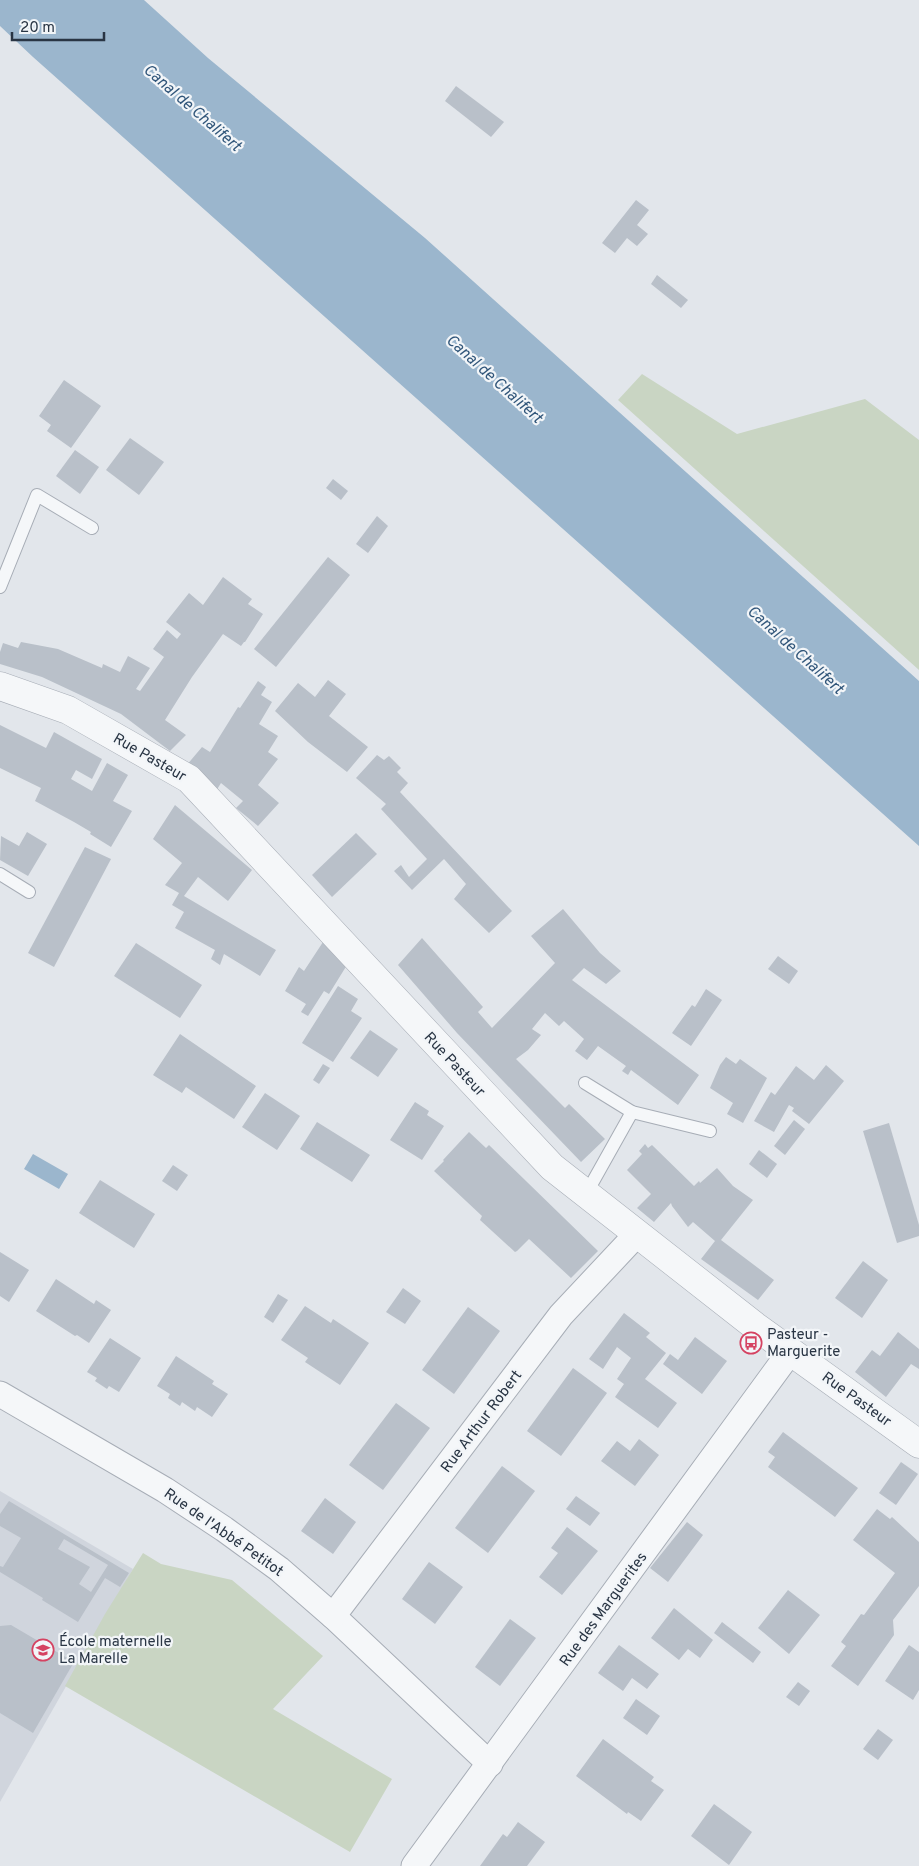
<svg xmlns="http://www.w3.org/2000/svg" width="919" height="1866" font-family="Overpass,sans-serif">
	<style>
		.built { fill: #d0d5dd }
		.green { fill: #c9d5c3 }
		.water { fill: #9bb6cd }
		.building { fill: #b9c0c9; fill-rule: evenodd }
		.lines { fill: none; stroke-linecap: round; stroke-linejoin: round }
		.service-casing { stroke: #a7adb6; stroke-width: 14 }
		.minor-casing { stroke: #a7adb6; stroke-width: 27 }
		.tertiary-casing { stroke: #a7adb6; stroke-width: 29 }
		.service { stroke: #f5f7f9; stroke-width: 12 }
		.minor { stroke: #f5f7f9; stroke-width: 25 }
		.tertiary { stroke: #f5f7f9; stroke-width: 28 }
		.labels { text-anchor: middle; stroke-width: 4.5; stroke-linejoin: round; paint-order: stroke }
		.street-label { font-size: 15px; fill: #293544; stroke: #f2f5f8 }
		.poi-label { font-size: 15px; fill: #293544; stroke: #f2f5f8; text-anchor: start }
		.water-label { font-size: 16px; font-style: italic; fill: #31567a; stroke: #f2f5f8 }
	</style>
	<rect width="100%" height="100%" fill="#e2e6eb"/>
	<path class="built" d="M0 1491 133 1569 0 1802Z"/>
	<g class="green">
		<path d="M642 374 737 434 865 399 919 440V670L618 400Z"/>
		<path d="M143 1553 161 1564 232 1580 323 1656 273 1709 392 1779 350 1852 65 1686 105 1614Z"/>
	</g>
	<g class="water">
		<path d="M0 0H144L208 58 425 238 919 681V846L33 57 0 26Z"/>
		<path d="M33 1154 68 1174 59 1189 24 1169Z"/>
	</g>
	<g class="building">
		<path d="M456 86 504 122 491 137 445 101Z"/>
		<path d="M636 200 649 210 637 225 648 234 637 246 627 238 615 253 602 243Z"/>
		<path d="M657 275 688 300 681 308 651 284Z"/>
		<path d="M64 380 101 406 71 448 47 431 51 425 39 416Z"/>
		<path d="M130 438 164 462 139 495 106 470Z"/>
		<path d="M75 450 99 467 80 494 56 476Z"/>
		<path d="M333 479 348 491 341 500 326 488Z"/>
		<path d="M377 516 388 526 368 553 356 544Z"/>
		<path d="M328 557 350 575 276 667 254 649Z"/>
		<path d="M223 577 252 599 248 604 263 614 245 642H244L241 646 223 634 192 677 165 720 186 735 170 751 121 714 42 677 0 664V652L3 643 18 648 21 642 58 649 102 668 103 664 120 672 128 656 150 668 136 689 140 691 164 657 153 649 167 630 177 639 181 634 166 622 189 593 203 605Z"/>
		<path d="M328 680 346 694 329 716 368 747 347 772 308 742 275 711 298 683 315 697Z"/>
		<path d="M258 681 266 687 261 695 272 702 259 724 278 736 268 752 278 759 258 785 279 803 258 826 236 808 243 801 221 783 216 791 186 766 202 747 210 752 238 707 240 708Z"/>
		<path d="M0 725 46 748 54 732 102 759 92 779 76 770 71 779 92 791 107 763 128 775 113 801 132 811 111 847 90 834 91 832 74 822 35 801 41 788 0 768Z"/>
		<path d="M377 755 384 760 389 756 401 768 397 772 408 783 400 792 512 911 489 933 454 899 466 884 444 859 412 890 394 871 401 865 409 877 427 859 381 809 386 804 356 778Z"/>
		<path d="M175 805 252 870 228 901 198 877 184 896 276 950 260 976 224 954 220 965 211 959 215 950 175 928 184 912 172 905 179 893 165 885 182 863 153 839Z"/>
		<path d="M27 832 47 844 28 876 0 860 1 836 19 846Z"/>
		<path d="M356 833 377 854 332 897 312 875Z"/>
		<path d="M85 847 111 859 54 967 28 953Z"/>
		<path d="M563 909 600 953 621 971 606 984 584 968 572 980 699 1075 678 1105 631 1070 628 1075 622 1071 626 1066 598 1046 587 1060 575 1051 584 1039 564 1021 559 1026 545 1013 532 1029 541 1035 528 1050 516 1059 565 1108 569 1104 605 1139 581 1162 457 1033 398 965 422 938 483 1007 478 1012 492 1028 555 963 531 936Z"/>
		<path d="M323 942 347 965 329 994 324 991 308 1016 301 1012 306 1004 285 991 299 967 304 971Z"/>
		<path d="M136 943 202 985 180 1018 114 976Z"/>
		<path d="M778 956 798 971 789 984 768 969Z"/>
		<path d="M338 986 358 999 351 1011 362 1018 333 1062 302 1043Z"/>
		<path d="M706 989 722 1000 691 1046 672 1033 692 1005 695 1007Z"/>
		<path d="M370 1030 398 1049 378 1077 350 1058Z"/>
		<path d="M180 1034 256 1086 234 1119 186 1087 182 1093 153 1075Z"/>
		<path d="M726 1057 736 1064 740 1059 767 1078 743 1123 727 1114 733 1103 710 1088 720 1065Z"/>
		<path d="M323 1064 330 1068 319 1084 313 1080Z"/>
		<path d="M826 1065 844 1081 809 1124 792 1111 794 1108 789 1105 774 1132 754 1121 771 1092 775 1095 796 1066 814 1080Z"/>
		<path d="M265 1093 300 1116 277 1150 242 1127Z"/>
		<path d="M415 1102 429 1111 427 1115 444 1126 422 1160 390 1140Z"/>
		<path d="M794 1120 805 1129 785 1155 774 1146Z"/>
		<path d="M317 1122 370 1155 352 1182 300 1149Z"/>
		<path d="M889 1123 919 1225V1236L897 1243 863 1131Z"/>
		<path d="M469 1132 486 1148 489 1145 598 1251 571 1278 529 1239 517 1251 515 1252 480 1220 482 1216 434 1171 444 1161 443 1160Z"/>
		<path d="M645 1144 648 1148 652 1145 694 1186 699 1181 700 1183 717 1168 733 1186 753 1200 721 1240 774 1280 758 1300 701 1259 715 1241 693 1222 688 1227 672 1206 671 1203 654 1222 637 1208 651 1194 627 1170 642 1154 639 1151Z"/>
		<path d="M759 1150 777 1164 767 1178 749 1164Z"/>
		<path d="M173 1165 188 1175 177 1191 162 1181Z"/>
		<path d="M100 1180 155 1214 134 1248 79 1213Z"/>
		<path d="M0 1252 29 1270 9 1302 0 1296Z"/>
		<path d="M863 1261 888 1280 862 1318 835 1298Z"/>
		<path d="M56 1279 94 1304 96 1300 111 1310 89 1343 77 1335 75 1336 36 1311Z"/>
		<path d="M403 1288 421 1301 405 1324 386 1312Z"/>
		<path d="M278 1294 288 1300 273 1323 264 1317Z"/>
		<path d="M305 1306 331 1323 333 1319 369 1343 340 1385 305 1362 308 1358 281 1340Z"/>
		<path d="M468 1307 500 1331 454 1394 422 1370Z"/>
		<path d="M624 1313 650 1333 646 1337 666 1353 645 1379 677 1403 658 1428 615 1397 624 1384 617 1379 631 1358 617 1347 603 1369 589 1359Z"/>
		<path d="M898 1332 919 1349V1369L911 1364 886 1397 855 1372 872 1350 880 1356Z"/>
		<path d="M695 1337 727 1361 702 1394 663 1364 670 1354 678 1360Z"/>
		<path d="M110 1338 141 1358 119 1392 109 1386 107 1389 95 1381 97 1378 87 1372Z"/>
		<path d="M176 1356 214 1381 212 1384 228 1394 212 1417 197 1407 195 1411 182 1402 180 1406 168 1398 170 1394 157 1386Z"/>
		<path d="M573 1368 607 1393 561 1456 527 1431Z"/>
		<path d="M396 1403 430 1428 383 1490 349 1465Z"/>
		<path d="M783 1432 858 1488 835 1517 768 1467 775 1457 768 1452Z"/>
		<path d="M639 1439 659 1455 635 1486 601 1461 617 1441 630 1451Z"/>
		<path d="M901 1462 918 1474 896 1505 879 1493Z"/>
		<path d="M502 1466 535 1491 488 1553 455 1528Z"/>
		<path d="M576 1496 600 1513 590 1526 566 1509Z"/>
		<path d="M325 1498 356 1522 333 1554 301 1531Z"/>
		<path d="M9 1501 129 1573 120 1587 105 1578 78 1622 42 1600 43 1598 0 1572V1566L3 1567 21 1538 0 1526V1514ZM64 1539 108 1565 91 1592 79 1584 90 1567 58 1549Z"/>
		<path d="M877 1509 890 1519 892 1517 919 1542V1586L893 1620 894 1635 858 1686 831 1666 846 1646 841 1642 861 1614 864 1615 895 1573 853 1540Z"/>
		<path d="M687 1522 703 1535 668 1582 650 1568Z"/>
		<path d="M567 1527 598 1551 562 1595 539 1577 558 1553 551 1548Z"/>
		<path d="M429 1562 463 1587 435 1624 402 1599Z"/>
		<path d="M788 1590 820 1615 789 1654 758 1628Z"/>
		<path d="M674 1608 713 1640 700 1658 688 1649 679 1660 651 1638Z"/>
		<path d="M510 1619 536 1638 500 1686 475 1667Z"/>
		<path d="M722 1622 761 1652 753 1663 714 1633Z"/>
		<path d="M11 1625 74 1662 33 1733 0 1713V1626Z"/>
		<path d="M619 1645 659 1674 647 1689 632 1678 623 1691 598 1673Z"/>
		<path d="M909 1645 919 1652V1690L913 1700 885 1681Z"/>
		<path d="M798 1682 810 1691 799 1706 786 1697Z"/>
		<path d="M636 1699 660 1716 647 1735 623 1718Z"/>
		<path d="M878 1729 893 1740 878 1760 863 1749Z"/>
		<path d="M603 1739 654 1777 651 1781 664 1790 641 1821 628 1812 627 1814 576 1776Z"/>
		<path d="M714 1804 752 1832 729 1865 691 1836Z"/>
		<path d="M518 1822 545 1842 527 1866H480L503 1834 507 1837Z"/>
	</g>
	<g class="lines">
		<g class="service-casing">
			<g id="service">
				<path d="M0 587 37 495 92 528"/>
				<path d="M0 874 29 892"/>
				<path d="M585 1083 632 1112 710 1131"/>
				<path d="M586 1194 632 1112"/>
			</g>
		</g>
		<g class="minor-casing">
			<g id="minor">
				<path d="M0 1394 165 1490 224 1529 279 1569 333 1616 490 1764"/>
				<path d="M333 1616 561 1315 637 1234"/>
				<path d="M414 1866 790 1352"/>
			</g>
		</g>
		<g class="tertiary-casing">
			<path id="tertiary" d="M0 686 68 710 189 779 552 1167 755 1326 919 1444"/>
		</g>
		<use href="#service" class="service"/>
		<use href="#minor" class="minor"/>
		<use href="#tertiary" class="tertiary"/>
	</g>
	<defs>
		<g id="bus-ring" transform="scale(1.125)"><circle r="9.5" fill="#f2f5f8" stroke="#d54261" stroke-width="1.5"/><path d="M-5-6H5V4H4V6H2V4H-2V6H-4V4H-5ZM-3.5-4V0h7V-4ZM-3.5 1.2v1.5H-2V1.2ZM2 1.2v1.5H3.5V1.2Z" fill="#d54261"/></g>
		<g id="school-ring" transform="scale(1.125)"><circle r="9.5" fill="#f2f5f8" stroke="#d54261" stroke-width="1.5"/><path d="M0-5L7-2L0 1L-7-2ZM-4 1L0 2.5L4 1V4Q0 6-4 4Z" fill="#d54261"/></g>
	</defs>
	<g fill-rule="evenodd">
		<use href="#bus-ring" x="751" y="1343"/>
		<use href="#school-ring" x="43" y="1650"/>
	</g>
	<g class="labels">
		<g class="street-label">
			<text transform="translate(150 757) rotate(30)" y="5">Rue Pasteur</text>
			<text transform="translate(455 1064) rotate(47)" y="5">Rue Pasteur</text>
			<text transform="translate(857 1399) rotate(36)" y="5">Rue Pasteur</text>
			<text transform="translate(481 1421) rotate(-53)" y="5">Rue Arthur Robert</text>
			<text transform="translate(224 1532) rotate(35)" y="5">Rue de l'Abbé Petitot</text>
			<text transform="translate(603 1609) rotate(-54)" y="5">Rue des Marguerites</text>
		</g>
		<g class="poi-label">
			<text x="767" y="1339">Pasteur -<tspan x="767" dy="17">Marguerite</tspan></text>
			<text x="59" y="1646">École maternelle<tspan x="59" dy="17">La Marelle</tspan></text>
		</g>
		<g class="water-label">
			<text transform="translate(193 107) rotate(41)" y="6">Canal de Chalifert</text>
			<text transform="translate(495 378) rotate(42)" y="6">Canal de Chalifert</text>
			<text transform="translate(796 649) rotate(42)" y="6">Canal de Chalifert</text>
		</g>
	</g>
	<path d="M12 32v8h92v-8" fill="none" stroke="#293544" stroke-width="2.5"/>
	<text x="20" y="32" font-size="15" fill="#293544" stroke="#f2f5f8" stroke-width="4" paint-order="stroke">20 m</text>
</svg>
